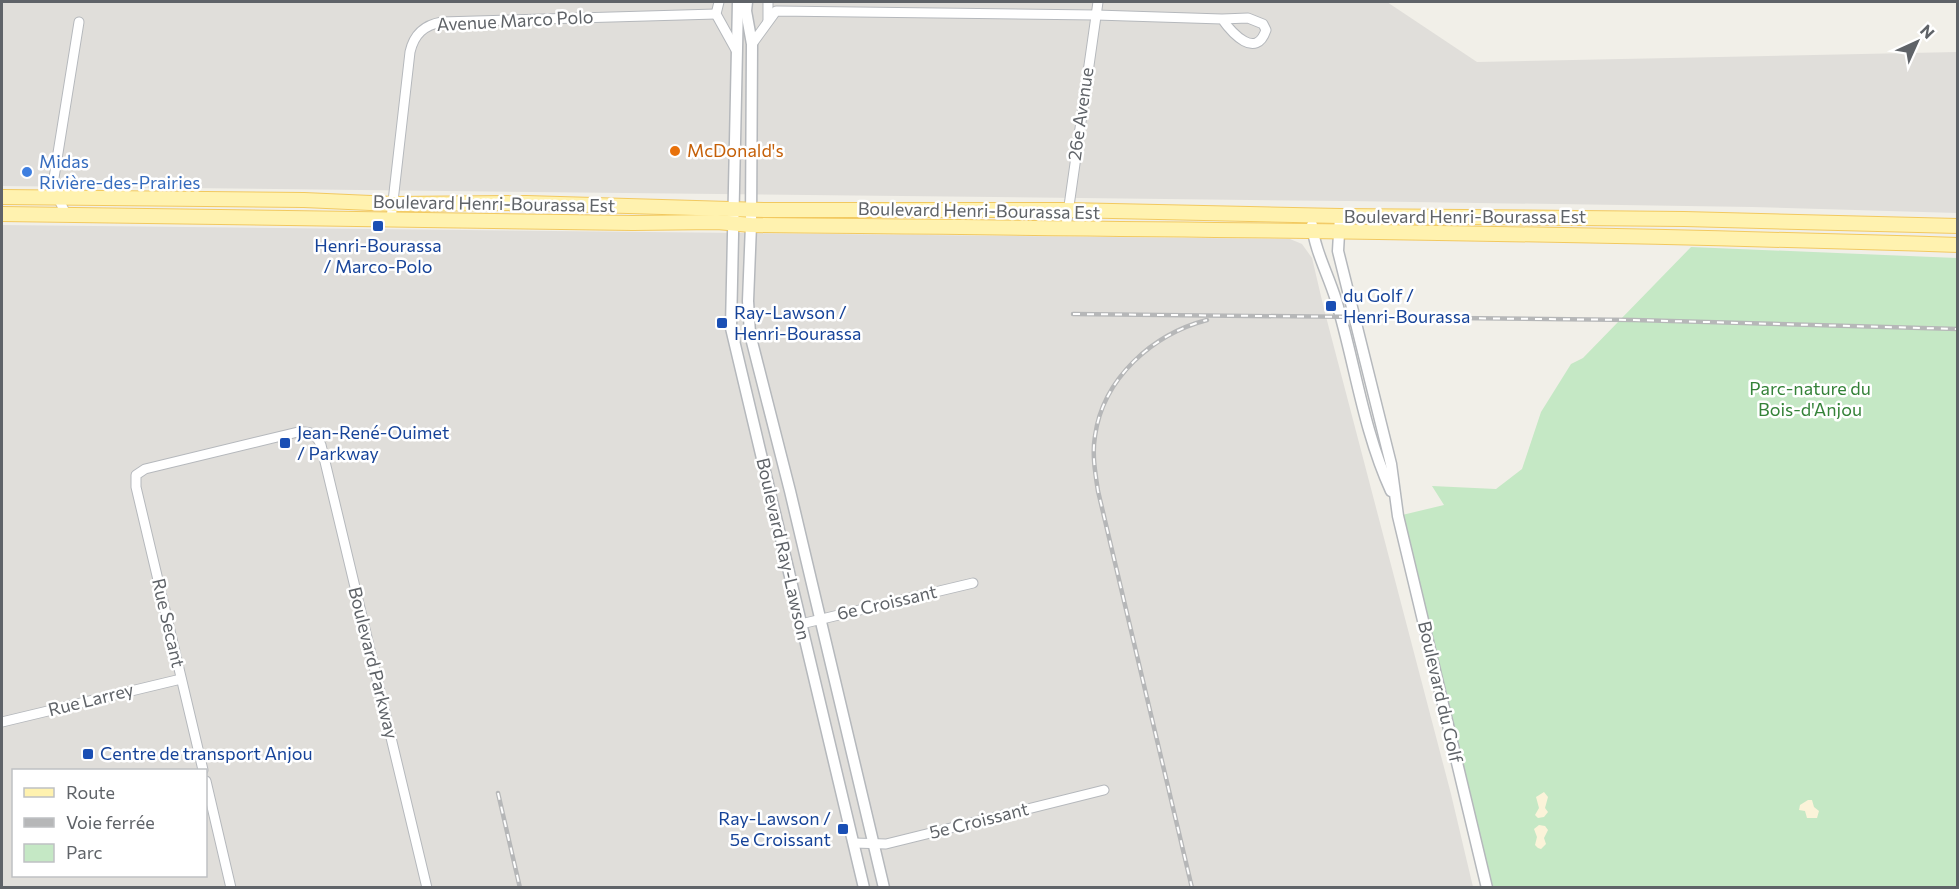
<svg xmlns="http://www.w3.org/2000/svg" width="1959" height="889" font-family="Commissioner,sans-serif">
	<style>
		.industrial { fill: #e0deda; fill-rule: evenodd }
		.green { fill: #c5e8c5 }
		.sand { fill: #fbf3d9 }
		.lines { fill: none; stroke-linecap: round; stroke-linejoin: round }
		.minor-casing { stroke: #b5b8bc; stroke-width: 11 }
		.tertiary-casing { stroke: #b5b8bc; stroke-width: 13 }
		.primary-casing { stroke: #f2c960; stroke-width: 16 }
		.minor { stroke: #fff; stroke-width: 9 }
		.tertiary { stroke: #fff; stroke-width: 10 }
		.primary { stroke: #fff2af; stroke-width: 14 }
		.rail-casing { stroke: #b6b7b8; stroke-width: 4.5 }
		.rail { stroke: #fff; stroke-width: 2; stroke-dasharray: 7; stroke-linecap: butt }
		.food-dot { fill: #e8710a; stroke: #fff; stroke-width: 2 }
		.shop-dot { fill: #3f7fe0; stroke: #fff; stroke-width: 2 }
		.transit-dot { fill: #1a4fb4; stroke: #fff; stroke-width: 2 }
		.labels { text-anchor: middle; stroke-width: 5; stroke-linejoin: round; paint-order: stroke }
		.street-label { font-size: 18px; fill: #5f6368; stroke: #fff }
		.food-label { font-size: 18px; fill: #c56008; stroke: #fff; text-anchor: start }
		.shop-label { font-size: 18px; fill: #366cbe; stroke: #fff; text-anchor: start }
		.transit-label { font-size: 18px; fill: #164399; stroke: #fff; text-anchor: start }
		.park-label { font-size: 18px; fill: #348238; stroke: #fff }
	</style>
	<rect width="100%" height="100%" fill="#f1efe8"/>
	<g class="industrial">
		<path d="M2 2H1387L1477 62 1957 52V213L1752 207 1348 201 2 186Z"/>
		<path d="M2 225 1290 239 1302 244 1312 258 1324 309 1451 794 1473 887 2 888ZM14 770H206V876H14Z"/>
	</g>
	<path class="green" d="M1691 247 1957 258V887H1487L1398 516 1444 505 1432 486 1496 489 1522 469 1541 412 1571 364 1583 358Z"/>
	<g class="sand">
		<path d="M1544 792 1548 797 1545 808 1548 812 1544 817 1538 818 1535 815 1539 808 1536 797Z"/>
		<path d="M1808 800H1812L1814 807 1819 811 1817 818H1807L1805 811 1799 810 1800 805Z"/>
		<path d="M1539 825 1545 826 1548 830 1544 838 1546 844 1541 849 1538 848 1535 845 1537 837 1534 829Z"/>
	</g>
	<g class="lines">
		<g class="minor-casing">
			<g id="minor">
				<path d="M719 2 716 14 736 50"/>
				<path d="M768 2V21"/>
				<path d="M752 44 776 11 1096 15 1222 19 1248 18 1263 24 1266 30C1256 60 1232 33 1222 19"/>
				<path d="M66 214 58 198 53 184 79 22"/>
				<path d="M391 219 410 52C414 34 424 25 442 22L716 14"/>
				<path d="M1066 227 1098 2"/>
				<path d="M801 624 973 583"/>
				<path d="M2 722 181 679"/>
				<path d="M203 770 136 487V475L145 469 298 432C310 431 316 434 321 445L427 888"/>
				<path d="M206 781 231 888"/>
				<path d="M854 843 886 844 1104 790"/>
			</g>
		</g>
		<g class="tertiary-casing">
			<g id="tertiary">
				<path d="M738 2 731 328 864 888"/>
				<path d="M747 2 746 11 752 44 751 225 748 301 750 334 790 491 884 888"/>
				<path d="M1340 216 1338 251 1391 464 1398 516 1487 888"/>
				<path d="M1312 225C1315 251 1328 274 1336 300 1355 363 1363 430 1391 491"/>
			</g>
		</g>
		<g class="primary-casing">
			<g id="primary">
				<path d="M2 197 304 200 393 204 526 203 765 210H1067L1340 216 1684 219 1958 226"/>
				<path d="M2 214 633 223 717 222 751 225C1153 229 1555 232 1958 245"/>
			</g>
		</g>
		<use href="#minor" class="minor"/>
		<use href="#tertiary" class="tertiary"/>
		<use href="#primary" class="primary"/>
		<g class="rail-casing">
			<g id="rail">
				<path d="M1073 314 1634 320 1958 329"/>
				<path d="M498 793 520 888"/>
				<path d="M1192 888 1098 491C1095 472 1092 454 1095 436 1103 378 1153 334 1207 320"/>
			</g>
		</g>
		<use href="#rail" class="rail"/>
	</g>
	<circle class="food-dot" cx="675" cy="151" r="6"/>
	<circle class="shop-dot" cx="27" cy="172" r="6"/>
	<g class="transit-dot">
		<rect x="372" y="220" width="12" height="12" rx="3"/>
		<rect x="1325" y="300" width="12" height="12" rx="3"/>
		<rect x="716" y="317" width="12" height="12" rx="3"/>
		<rect x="279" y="437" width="12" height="12" rx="3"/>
		<rect x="82" y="748" width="12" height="12" rx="3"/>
		<rect x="837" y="823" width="12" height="12" rx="3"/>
	</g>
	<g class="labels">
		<g class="street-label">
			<text transform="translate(515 21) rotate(-3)" y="6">Avenue Marco Polo</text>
			<text transform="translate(1081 114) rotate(-82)" y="6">26e Avenue</text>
			<text transform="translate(494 204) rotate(1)" y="6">Boulevard Henri-Bourassa Est</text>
			<text transform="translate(979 211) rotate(1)" y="6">Boulevard Henri-Bourassa Est</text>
			<text x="1465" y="223">Boulevard Henri-Bourassa Est</text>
			<text transform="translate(783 549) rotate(77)" y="6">Boulevard Ray-Lawson</text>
			<text transform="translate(887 603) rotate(-13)" y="6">6e Croissant</text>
			<text transform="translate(168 623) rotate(77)" y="6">Rue Secant</text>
			<text transform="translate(373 663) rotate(76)" y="6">Boulevard Parkway</text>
			<text transform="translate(1440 692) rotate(77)" y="6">Boulevard du Golf</text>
			<text transform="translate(91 700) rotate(-14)" y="6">Rue Larrey</text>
			<text transform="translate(979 821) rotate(-14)" y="6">5e Croissant</text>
		</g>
		<g class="food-label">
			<text x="687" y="157">McDonald's</text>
		</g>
		<g class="shop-label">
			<text x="39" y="168">Midas<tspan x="39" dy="21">Rivière-des-Prairies</tspan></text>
		</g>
		<g class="transit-label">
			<text x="378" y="252" text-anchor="middle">Henri-Bourassa<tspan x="378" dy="21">/ Marco-Polo</tspan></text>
			<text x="1343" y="302">du Golf /<tspan x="1343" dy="21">Henri-Bourassa</tspan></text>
			<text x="734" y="319">Ray-Lawson /<tspan x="734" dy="21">Henri-Bourassa</tspan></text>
			<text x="297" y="439">Jean-René-Ouimet<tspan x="297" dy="21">/ Parkway</tspan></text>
			<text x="100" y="760">Centre de transport Anjou</text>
			<text x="831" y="825" text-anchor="end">Ray-Lawson /<tspan x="831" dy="21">5e Croissant</tspan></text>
		</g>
		<g class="park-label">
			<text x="1810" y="395">Parc-nature du<tspan x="1810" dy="21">Bois-d'Anjou</tspan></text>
		</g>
	</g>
	<rect width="1959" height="889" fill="none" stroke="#5f6368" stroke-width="6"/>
	<rect x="12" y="769" width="195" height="108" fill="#ffffff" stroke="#bfc1c3" stroke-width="1.5"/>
	<rect x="24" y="788" width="30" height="9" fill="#fff2af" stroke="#bfc1c3" stroke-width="1.5"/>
	<text x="66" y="799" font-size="18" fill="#5f6368">Route</text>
	<rect x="24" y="818" width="30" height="9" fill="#b6b7b8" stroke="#bfc1c3" stroke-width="1.5"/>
	<text x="66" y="829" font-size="18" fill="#5f6368">Voie ferrée</text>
	<rect x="24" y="844" width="30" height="18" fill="#c5e8c5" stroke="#bfc1c3" stroke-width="1.5"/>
	<text x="66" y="859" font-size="18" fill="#5f6368">Parc</text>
	<g transform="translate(1917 42) rotate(45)" stroke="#ffffff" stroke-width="4.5" paint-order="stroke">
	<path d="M0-4.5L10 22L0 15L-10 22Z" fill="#5f6368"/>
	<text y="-9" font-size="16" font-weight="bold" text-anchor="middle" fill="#5f6368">N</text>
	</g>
</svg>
